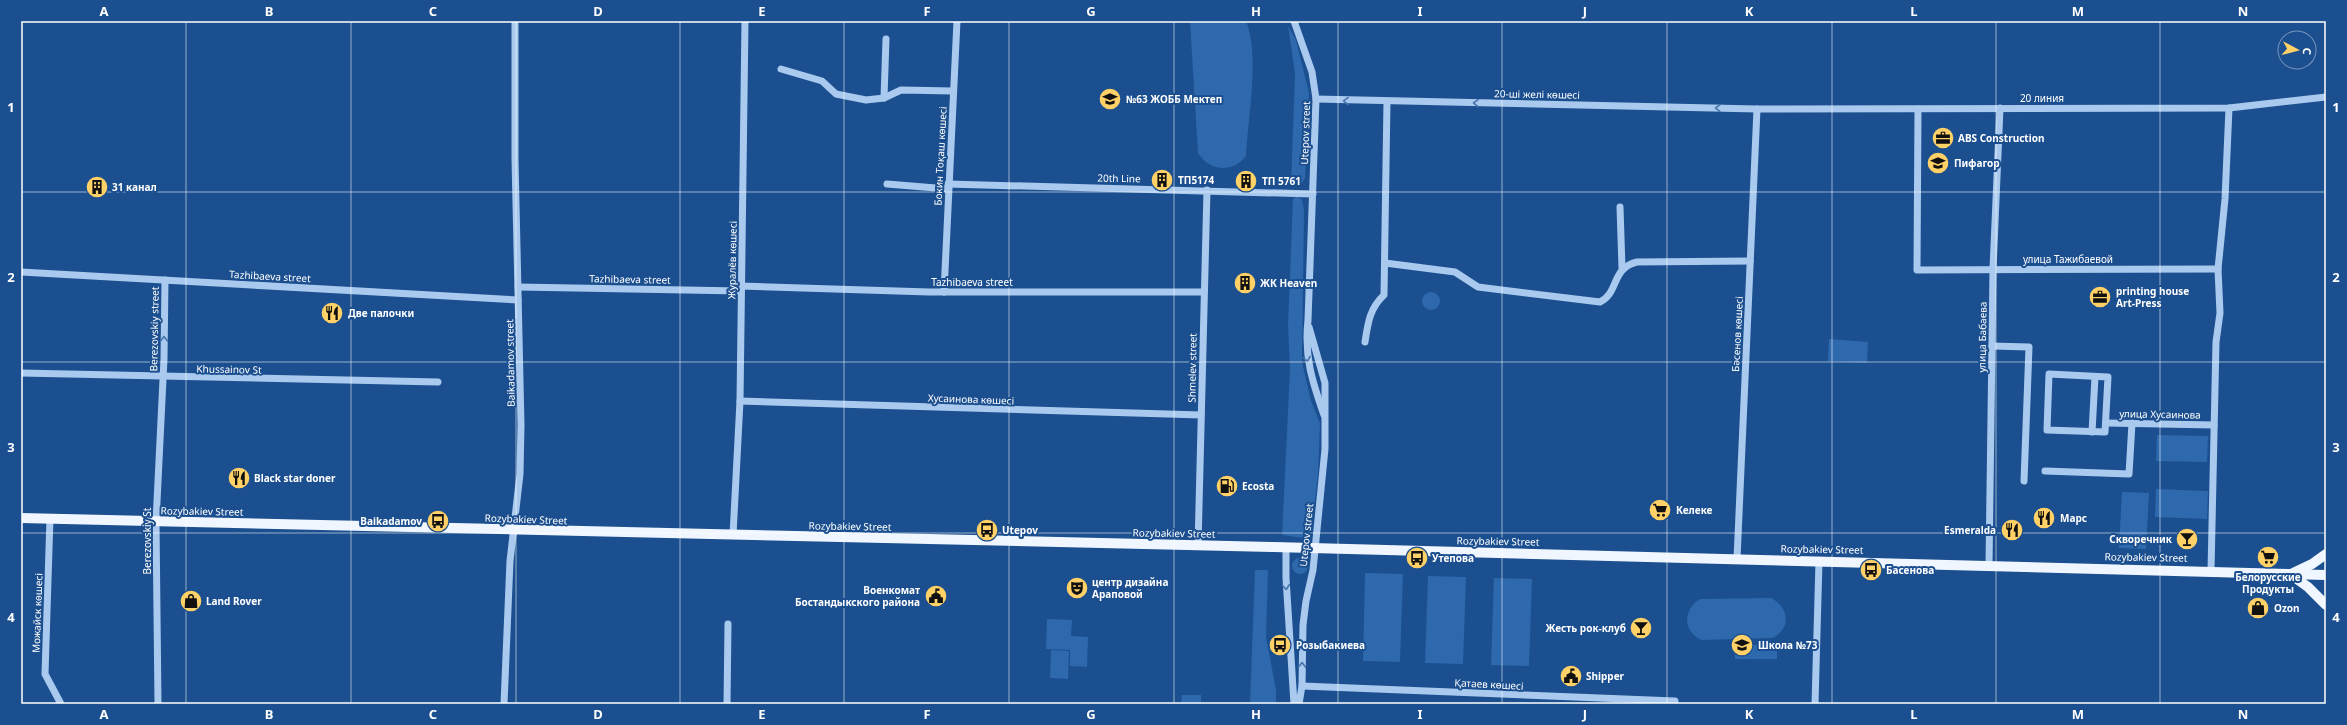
<svg xmlns="http://www.w3.org/2000/svg" width="2347" height="725" font-family="'Noto Sans',sans-serif">
	<style>
		.green { fill: #2e69ad }
		.lines { fill: none; stroke-linecap: round; stroke-linejoin: round }
		.minor { stroke: #a9c9ee; stroke-width: 7 }
		.major { stroke: #f0f6ff; stroke-width: 10 }
		.oneway { stroke: #4674ac }
		.grid { fill: none; stroke: #fff; stroke-width: 1; stroke-opacity: 0.55 }
		.labels { text-anchor: middle; stroke-width: 4; stroke-linejoin: round; paint-order: stroke }
		.street-label { font-size: 10px; fill: #fff; stroke: #1b4f8f }
		.poi-label { font-size: 10px; font-weight: bold; fill: #fff; stroke: #1b4f8f; text-anchor: start }
		.neatline { fill: none; stroke: #fff; stroke-width: 1.5 }
		.grid-label { font-size: 13px; text-anchor: middle; font-weight: bold; fill: #fff }
	</style>
	<rect width="100%" height="100%" fill="#1b4f8f"/>
	<g class="green">
		<path d="M1246 21C1260 54 1248 118 1246 156 1233 173 1210 172 1198 153L1190 22Z"/>
		<path d="M1288 26 1296 40 1309 93 1305 178 1302 183 1291 186 1295 73Z"/>
		<path d="M1297 196 1302 200 1304 210 1302 362 1311 401 1320 423 1318 474 1314 508 1309 530 1303 538 1282 535 1290 369 1288 325 1293 199Z"/>
		<circle cx="1431" cy="301" r="9"/>
		<path d="M1829 339 1868 342 1867 363 1828 361Z"/>
		<path d="M2157 435 2208 436 2207 462 2156 461Z"/>
		<path d="M2156 489 2208 491 2207 519 2155 517Z"/>
		<path d="M2122 492 2149 493 2146 549 2119 548Z"/>
		<circle cx="1300" cy="566" r="8"/>
		<path d="M1255 570H1268L1266 637 1276 690V704H1250Z"/>
		<path d="M1365 573 1403 574 1400 662 1363 661Z"/>
		<path d="M1428 576 1466 577 1463 664 1425 663Z"/>
		<path d="M1494 578 1532 579 1529 666 1491 665Z"/>
		<path d="M1771 598C1789 607 1792 629 1772 638L1702 640C1682 632 1683 609 1700 599Z"/>
		<path d="M1047 619 1072 620 1071 636 1088 637 1087 667 1070 666V650L1046 649Z"/>
		<rect x="1735" y="645" width="42" height="14"/>
		<path d="M1051 650 1069 651 1068 679 1050 678Z"/>
		<path d="M1182 695H1201V704H1181Z"/>
	</g>
	<g class="lines">
		<g class="minor">
			<path d="M1294 21 1312 72 1316 99 1308 320C1304 356 1312 381 1324 415"/>
			<path d="M781 69 822 81 836 94 866 100 884 98 901 90 953 91"/>
			<path d="M884 98 886 39"/>
			<path d="M1316 99 1757 109 2229 108 2326 97"/>
			<path d="M1918 109 1917 270 2218 269"/>
			<path d="M887 184 948 189"/>
			<path d="M948 184 1313 194"/>
			<path d="M1620 207 1622 268"/>
			<path d="M1385 263 1455 272 1478 287 1600 302C1619 293 1611 268 1637 262L1750 261"/>
			<path d="M21 272 518 300"/>
			<path d="M741 286 929 292H1204"/>
			<path d="M518 287 741 291"/>
			<path d="M944 292 957 21"/>
			<path d="M1365 342C1368 322 1370 308 1384 295L1387 101"/>
			<path d="M1992 346 2029 347 2024 481"/>
			<path d="M21 373 438 382"/>
			<path d="M2049 374 2108 377 2105 432 2047 430Z"/>
			<path d="M740 401 1201 415"/>
			<path d="M2106 423 2214 425"/>
			<path d="M2092 432 2095 377"/>
			<path d="M2045 471 2129 474 2132 423"/>
			<path d="M50 518 45 674 61 704"/>
			<path d="M733 535 740 401 745 21"/>
			<path d="M1198 546 1207 190"/>
			<path d="M1286 548V578L1294 704"/>
			<path d="M1737 559 1757 109"/>
			<path d="M1989 565 1993 269 2000 108"/>
			<path d="M2211 571 2216 342 2220 313 2218 269 2225 199 2229 108"/>
			<path d="M1302 686 1675 701"/>
			<path d="M158 704 156 522 164 359 165 280"/>
			<path d="M504 704 510 561 520 474 521 425 515 159V21"/>
			<path d="M727 704 728 624"/>
			<path d="M1299 704 1302 686 1303 625 1306 601 1313 570 1325 449V383L1309 327"/>
			<path d="M1815 704 1819 561"/>
		</g>
		<g class="major">
			<path d="M21 518 1274 547 2326 575"/>
			<path d="M2293 573 2312 564 2326 554"/>
			<path d="M2290 574 2308 587 2326 605"/>
		</g>
	</g>
	<defs><path id="oneway-chevron" d="M-2-3.5L2.5 0L-2 3.5" fill="none" stroke-width="1.6" stroke-linecap="round" stroke-linejoin="round"/></defs>
	<g class="oneway">
		<use href="#oneway-chevron" transform="translate(1346 101) rotate(-179)"/>
		<use href="#oneway-chevron" transform="translate(1476 103) rotate(-179)"/>
		<use href="#oneway-chevron" transform="translate(1718 108) rotate(-179)"/>
		<use href="#oneway-chevron" transform="translate(164 339) rotate(-90)"/>
		<use href="#oneway-chevron" transform="translate(1307 359) rotate(80)"/>
		<use href="#oneway-chevron" transform="translate(1286 587) rotate(86)"/>
		<use href="#oneway-chevron" transform="translate(1302 665) rotate(-89)"/>
	</g>
	<path class="grid" d="M186 21V704M351 21V704M516 21V704M680 21V704M844 21V704M1009 21V704M1174 21V704M1338 21V704M1502 21V704M1667 21V704M1832 21V704M1996 21V704M2160 21V704M21 192H2326M21 362H2326M21 533H2326"/>
	<defs>
		<g id="school-disc" transform="scale(1.15)"><circle r="9.5" fill="#ffd166" stroke="#1b4f8f"/><path d="M0-5L7-2L0 1L-7-2ZM-4 1L0 2.5L4 1V4Q0 6-4 4Z" fill="#111"/></g>
		<g id="office-disc" transform="scale(1.15)"><circle r="9.5" fill="#ffd166" stroke="#1b4f8f"/><path d="M-6-3h4V-5.5h4V-3h4V5H-6ZM-1-4.5V-3h2v-1.5ZM-6 0V1H6V0Z" fill="#111"/></g>
		<g id="building-disc" transform="scale(1.15)"><circle r="9.5" fill="#ffd166" stroke="#1b4f8f"/><path d="M-4-6H4V6H1V3H-1V6H-4ZM-2.5-4.3h1.7v1.8h-1.7ZM.8-4.3h1.7v1.8H.8ZM-2.5-1h1.7V.8h-1.7ZM.8-1h1.7V.8H.8Z" fill="#111"/></g>
		<g id="restaurant-disc" transform="scale(1.15)"><circle r="9.5" fill="#ffd166" stroke="#1b4f8f"/><path d="M-5-6h1v4h1v-4h1v4h1v-4h1v5L-1.5 .5V6h-2V.5L-5-1ZM5-6V6H3V1.5H1.5Q1.5-4 5-6Z" fill="#111"/></g>
		<g id="fuel-disc" transform="scale(1.15)"><circle r="9.5" fill="#ffd166" stroke="#1b4f8f"/><path d="M-5.5-6h7V0h2V4h1.3V-2.5L3-4.5l.8-.8L6-3V5H2.5V1h-1V6h-7ZM-4.2-4.7v3.2H.2V-4.7Z" fill="#111"/></g>
		<g id="supermarket-disc" transform="scale(1.15)"><circle r="9.5" fill="#ffd166" stroke="#1b4f8f"/><path d="M-6-5.5h2.5l.6 2H6L4.5 2H-2.5L-4.4-4H-6ZM-1.5 3.2a1.3 1.3 0 1 0 .1 0ZM3 3.2a1.3 1.3 0 1 0 .1 0Z" fill="#111"/></g>
		<g id="bus-disc" transform="scale(1.15)"><circle r="9.5" fill="#ffd166" stroke="#1b4f8f"/><path d="M-5-6H5V4H4V6H2V4H-2V6H-4V4H-5ZM-3.5-4V0h7V-4ZM-3.5 1.2v1.5H-2V1.2ZM2 1.2v1.5H3.5V1.2Z" fill="#111"/></g>
		<g id="bar-disc" transform="scale(1.15)"><circle r="9.5" fill="#ffd166" stroke="#1b4f8f"/><path d="M-6-5H6L.8 .8V4.5H3.5V6h-7V4.5H-.8V.8Z" fill="#111"/></g>
		<g id="theatre-disc" transform="scale(1.15)"><circle r="9.5" fill="#ffd166" stroke="#1b4f8f"/><path d="M-5-5.5Q0-4 5-5.5V0Q5 5 0 6Q-5 5-5 0ZM-3.3-2.5H-1v1.5H-3.3ZM1-2.5H3.3v1.5H1ZM-2.8 1Q0 5.5 2.8 1Z" fill="#111"/></g>
		<g id="civic-disc" transform="scale(1.15)"><circle r="9.5" fill="#ffd166" stroke="#1b4f8f"/><path d="M-.6-6.5H3V-4.5H.6V-3L4-1V1h2V6H-6V1h2V-1L-.6-3ZM-1.2 2.5V6h2.4V2.5Z" fill="#111"/></g>
		<g id="shop-disc" transform="scale(1.15)"><circle r="9.5" fill="#ffd166" stroke="#1b4f8f"/><path d="M-5-2.5h2.3a2.7 3.5 0 0 1 5.4 0H5L5.5 6h-11ZM-1.5-2.5h3a1.5 2.3 0 0 0-3 0Z" fill="#111"/></g>
	</defs>
	<g fill-rule="evenodd">
		<use href="#school-disc" x="1110" y="99"/>
		<use href="#office-disc" x="1943" y="138"/>
		<use href="#school-disc" x="1938" y="163"/>
		<use href="#building-disc" x="1162" y="180"/>
		<use href="#building-disc" x="1246" y="181"/>
		<use href="#building-disc" x="97" y="187"/>
		<use href="#building-disc" x="1245" y="283"/>
		<use href="#office-disc" x="2100" y="297"/>
		<use href="#restaurant-disc" x="332" y="313"/>
		<use href="#restaurant-disc" x="239" y="478"/>
		<use href="#fuel-disc" x="1227" y="486"/>
		<use href="#supermarket-disc" x="1660" y="510"/>
		<use href="#restaurant-disc" x="2044" y="518"/>
		<use href="#bus-disc" x="438" y="521"/>
		<use href="#bus-disc" x="987" y="530"/>
		<use href="#restaurant-disc" x="2012" y="530"/>
		<use href="#bar-disc" x="2187" y="539"/>
		<use href="#supermarket-disc" x="2268" y="557"/>
		<use href="#bus-disc" x="1417" y="558"/>
		<use href="#bus-disc" x="1871" y="570"/>
		<use href="#theatre-disc" x="1077" y="588"/>
		<use href="#civic-disc" x="936" y="596"/>
		<use href="#shop-disc" x="191" y="601"/>
		<use href="#shop-disc" x="2258" y="608"/>
		<use href="#bar-disc" x="1641" y="628"/>
		<use href="#bus-disc" x="1280" y="645"/>
		<use href="#school-disc" x="1742" y="645"/>
		<use href="#civic-disc" x="1571" y="676"/>
	</g>
	<g class="labels">
		<g class="street-label">
			<text transform="translate(1537 94) rotate(1)" y="4">20-ші желі көшесі</text>
			<text x="2042" y="102">20 линия</text>
			<text transform="translate(1305 133) rotate(-88)" y="4">Utepov street</text>
			<text transform="translate(940 156) rotate(-87)" y="4">Бокин Тоқаш көшесі</text>
			<text transform="translate(1119 178) rotate(1)" y="4">20th Line</text>
			<text x="2068" y="263">улица Тажибаевой</text>
			<text transform="translate(732 260) rotate(-89)" y="4">Журалёв көшесі</text>
			<text transform="translate(270 276) rotate(3)" y="4">Tazhibaeva street</text>
			<text transform="translate(630 279) rotate(1)" y="4">Tazhibaeva street</text>
			<text x="972" y="286">Tazhibaeva street</text>
			<text transform="translate(154 329) rotate(-89)" y="4">Berezovskiy street</text>
			<text transform="translate(1737 334) rotate(-87)" y="4">Бәсенов көшесі</text>
			<text transform="translate(1982 337) rotate(-89)" y="4">улица Бабаева</text>
			<text transform="translate(510 363) rotate(-91)" y="4">Baikadamov street</text>
			<text transform="translate(1192 368) rotate(-89)" y="4">Shmelev street</text>
			<text transform="translate(229 369) rotate(1)" y="4">Khussainov St</text>
			<text transform="translate(971 399) rotate(2)" y="4">Хусаинова көшесі</text>
			<text transform="translate(2160 414) rotate(1)" y="4">улица Хусаинова</text>
			<text transform="translate(202 511) rotate(1)" y="4">Rozybakiev Street</text>
			<text transform="translate(526 519) rotate(2)" y="4">Rozybakiev Street</text>
			<text transform="translate(850 526) rotate(1)" y="4">Rozybakiev Street</text>
			<text transform="translate(1174 533) rotate(1)" y="4">Rozybakiev Street</text>
			<text transform="translate(1306 535) rotate(-84)" y="4">Utepov street</text>
			<text transform="translate(147 541) rotate(-90)" y="4">Berezovskiy St</text>
			<text transform="translate(1498 541) rotate(1)" y="4">Rozybakiev Street</text>
			<text transform="translate(1822 549) rotate(1)" y="4">Rozybakiev Street</text>
			<text transform="translate(2146 557) rotate(1)" y="4">Rozybakiev Street</text>
			<text transform="translate(37 613) rotate(-88)" y="4">Можайск көшесі</text>
			<text transform="translate(1489 684) rotate(3)" y="4">Қатаев көшесі</text>
		</g>
		<g class="poi-label">
			<text x="1126" y="103">№63 ЖОББ Мектеп</text>
			<text x="1958" y="142">ABS Construction</text>
			<text x="1954" y="167">Пифагор</text>
			<text x="1178" y="184">ТП5174</text>
			<text x="1262" y="185">ТП 5761</text>
			<text x="112" y="191">31 канал</text>
			<text x="1260" y="287">ЖК Heaven</text>
			<text x="2116" y="295">printing house<tspan x="2116" dy="12">Art-Press</tspan></text>
			<text x="348" y="317">Две палочки</text>
			<text x="254" y="482">Black star doner</text>
			<text x="1242" y="490">Ecosta</text>
			<text x="1676" y="514">Келеке</text>
			<text x="2060" y="522">Марс</text>
			<text x="422" y="525" text-anchor="end">Baikadamov</text>
			<text x="1002" y="534">Utepov</text>
			<text x="1996" y="534" text-anchor="end">Esmeralda</text>
			<text x="2172" y="543" text-anchor="end">Скворечник</text>
			<text x="1432" y="562">Утепова</text>
			<text x="1886" y="574">Басенова</text>
			<text x="2268" y="581" text-anchor="middle">Белорусские<tspan x="2268" dy="12">Продукты</tspan></text>
			<text x="1092" y="586">центр дизайна<tspan x="1092" dy="12">Араповой</tspan></text>
			<text x="920" y="594" text-anchor="end">Военкомат<tspan x="920" dy="12">Бостандыкского района</tspan></text>
			<text x="206" y="605">Land Rover</text>
			<text x="2274" y="612">Ozon</text>
			<text x="1626" y="632" text-anchor="end">Жесть рок-клуб</text>
			<text x="1296" y="649">Розыбакиева</text>
			<text x="1758" y="649">Школа №73</text>
			<text x="1586" y="680">Shipper</text>
		</g>
	</g>
	<rect width="2347" height="725" fill="none" stroke="#1b4f8f" stroke-width="44"/>
	<g transform="translate(2297 50) rotate(97)"><circle r="19" fill="#1b4f8f" stroke="#7695bc"/>
	<path d="M0-3L7 15L0 10L-7 15Z" fill="#ffd166"/>
	<text y="-6" font-size="11" font-weight="bold" text-anchor="middle" fill="#ffffff">С</text>
	</g>
	<rect x="22" y="22" width="2303" height="681" class="neatline"/>
	<g class="grid-label">
		<text x="104" y="16">A</text>
		<text x="269" y="16">B</text>
		<text x="433" y="16">C</text>
		<text x="598" y="16">D</text>
		<text x="762" y="16">E</text>
		<text x="927" y="16">F</text>
		<text x="1091" y="16">G</text>
		<text x="1256" y="16">H</text>
		<text x="1420" y="16">I</text>
		<text x="1585" y="16">J</text>
		<text x="1749" y="16">K</text>
		<text x="1914" y="16">L</text>
		<text x="2078" y="16">M</text>
		<text x="2243" y="16">N</text>
		<text x="11" y="112">1</text>
		<text x="2336" y="112">1</text>
		<text x="11" y="282">2</text>
		<text x="2336" y="282">2</text>
		<text x="11" y="452">3</text>
		<text x="2336" y="452">3</text>
		<text x="11" y="622">4</text>
		<text x="2336" y="622">4</text>
		<text x="104" y="719">A</text>
		<text x="269" y="719">B</text>
		<text x="433" y="719">C</text>
		<text x="598" y="719">D</text>
		<text x="762" y="719">E</text>
		<text x="927" y="719">F</text>
		<text x="1091" y="719">G</text>
		<text x="1256" y="719">H</text>
		<text x="1420" y="719">I</text>
		<text x="1585" y="719">J</text>
		<text x="1749" y="719">K</text>
		<text x="1914" y="719">L</text>
		<text x="2078" y="719">M</text>
		<text x="2243" y="719">N</text>
	</g>
</svg>
